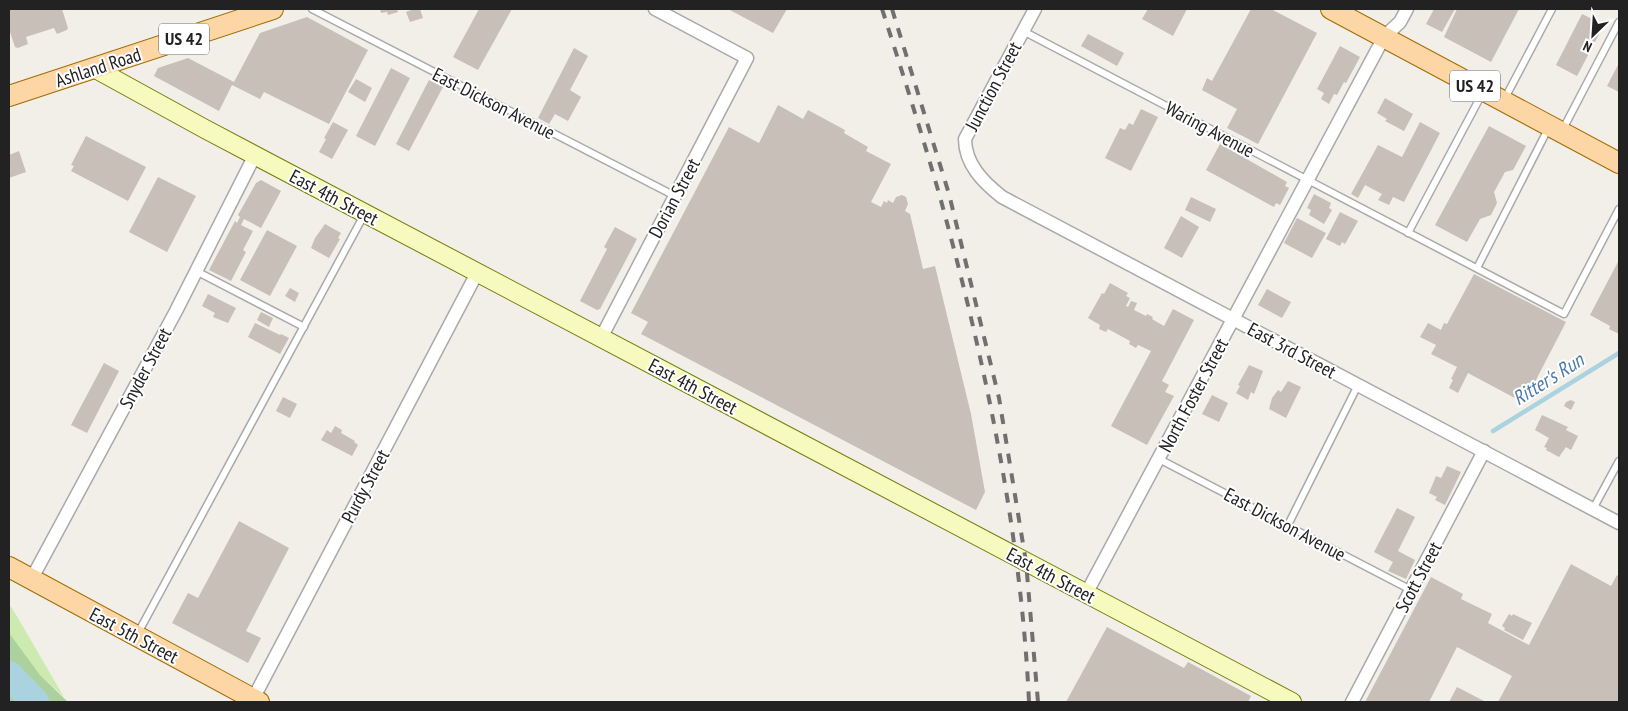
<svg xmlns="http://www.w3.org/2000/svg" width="1628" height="711" font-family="'PT Sans Narrow',sans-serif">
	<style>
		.grass { fill: #cdebb0 }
		.forest { fill: #add19e }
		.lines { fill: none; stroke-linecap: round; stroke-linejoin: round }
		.stream { stroke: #aad3df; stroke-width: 4.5 }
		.river { stroke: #aad3df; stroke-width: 28 }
		.building { fill: #c7bfb8 }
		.service-casing { stroke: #a9a9a9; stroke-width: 9 }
		.minor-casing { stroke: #a9a9a9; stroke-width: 15 }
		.secondary-casing { stroke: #707d05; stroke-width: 20 }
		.primary-casing { stroke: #a06b00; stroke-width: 22 }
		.service { stroke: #fff; stroke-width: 6 }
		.minor { stroke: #fff; stroke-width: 12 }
		.secondary { stroke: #f7fabf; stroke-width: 18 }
		.primary { stroke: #fcd6a4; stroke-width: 20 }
		.rail { stroke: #707070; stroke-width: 4; stroke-dasharray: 10 10; stroke-linecap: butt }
		.labels { text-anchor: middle; stroke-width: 4; stroke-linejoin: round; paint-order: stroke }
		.shield { fill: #fff; stroke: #646464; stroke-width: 1 }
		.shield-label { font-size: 18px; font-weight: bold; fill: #222 }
		.street-label { font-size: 19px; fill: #222; stroke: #fff }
		.water-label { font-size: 20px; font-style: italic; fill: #4a7aab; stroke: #fff }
	</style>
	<rect width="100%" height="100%" fill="#f2efe9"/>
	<path class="grass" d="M9 604 15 613 64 697 40 675 12 639 9 633Z"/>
	<path class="forest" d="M9 633 40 675 68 702H9Z"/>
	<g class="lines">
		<path class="stream" d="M1493 431 1619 353"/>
		<path class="river" d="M9 675 35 702"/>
	</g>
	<g class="building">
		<path d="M9 9H62L68 28 67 30 57 34 54 28 26 37 28 44 18 48 15 47 9 29Z"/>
		<path d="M380 9H397L398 12 388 15 387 12 381 13Z"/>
		<path d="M414 9H420L423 18 410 22 406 12Z"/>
		<path d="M479 9H512L478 70 453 57Z"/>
		<path d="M728 9H787L773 33Z"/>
		<path d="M1148 9H1187L1173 36 1142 19Z"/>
		<path d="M1251 9H1271L1317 33 1258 144 1227 128 1237 109 1202 90 1207 78 1212 81Z"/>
		<path d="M1434 9H1455L1442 32 1426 24Z"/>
		<path d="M1457 9H1519L1491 62 1444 37Z"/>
		<path d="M1582 14 1604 25 1577 76 1556 65Z"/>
		<path d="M307 17 368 50 329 124 264 92 260 99 232 85 219 111 154 76 158 68 188 58 234 82 260 33Z"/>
		<path d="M1088 34 1124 53 1117 66 1081 46Z"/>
		<path d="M1340 46 1360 57 1346 83 1344 82 1337 95 1334 94 1329 104 1321 99 1324 93 1317 89Z"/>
		<path d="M574 48 588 56 570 90 581 97 568 121 555 114 549 124 538 118Z"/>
		<path d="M1619 63V92L1607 86Z"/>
		<path d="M391 68 410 78 375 146 356 136Z"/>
		<path d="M356 79 372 88 365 102 348 92Z"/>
		<path d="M429 80 443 87 409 151 396 144Z"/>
		<path d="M1385 98 1413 114 1404 131 1385 121 1387 119 1377 113Z"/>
		<path d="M778 105 803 119 808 110 845 130 844 133 868 147 866 151 891 164 871 202 881 207 884 201 887 203 888 200 893 203 896 197 902 195 906 197 908 204 905 211 910 214 923 269 935 266 971 414 985 492 976 510 641 334 648 322 631 313 729 127 759 143Z"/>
		<path d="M1141 109 1158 117 1131 171 1105 158 1120 128 1125 130 1129 123 1133 125Z"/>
		<path d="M333 122 348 130 332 159 319 152 326 139 324 138Z"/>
		<path d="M1420 122 1440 133 1404 202 1393 197 1389 205 1378 200 1382 194 1365 185 1358 198 1351 194 1378 145 1402 157Z"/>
		<path d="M1489 126 1526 146 1513 170 1505 172 1494 192 1497 203 1491 215 1480 219 1467 242 1435 225Z"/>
		<path d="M86 136 146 167 128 201 71 171 74 166 71 165Z"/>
		<path d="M1220 144 1287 182 1285 186 1289 188 1280 205 1276 203 1274 207 1206 170Z"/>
		<path d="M19 151 26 172 9 178V155Z"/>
		<path d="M158 177 196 196 167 252 129 232Z"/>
		<path d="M261 180 281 191 261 228 244 219 241 225 253 231 243 250 246 252 231 281 209 270 235 221 237 223 240 217 238 215 256 183Z"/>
		<path d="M1314 194 1331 203 1329 208 1332 210 1324 224 1309 215 1311 210 1307 208Z"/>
		<path d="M1191 197 1216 209 1210 222 1185 210Z"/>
		<path d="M1340 212 1358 221 1345 244 1342 242 1340 246 1326 239Z"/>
		<path d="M1181 216 1199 227 1182 258 1164 248Z"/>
		<path d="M1297 218 1326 233 1312 258 1284 243Z"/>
		<path d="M325 224 341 233 338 238 340 239 329 258 311 248 315 238Z"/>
		<path d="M615 227 637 239 600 309 597 310 580 301 607 249 604 247Z"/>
		<path d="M267 230 297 246 270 296 240 280Z"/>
		<path d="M1619 260V334L1609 329 1610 326 1590 315Z"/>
		<path d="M1474 274 1566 322 1524 403 1468 373 1458 393 1449 388 1453 380 1451 379 1457 367 1431 354 1436 345 1420 337 1428 323 1441 330 1444 323 1447 324Z"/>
		<path d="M1110 283 1128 293 1126 296 1130 298 1126 306 1128 307 1131 301 1137 303 1134 310 1146 316 1147 314 1153 317 1152 319 1164 326 1173 309 1194 320 1162 381 1169 385 1165 392 1174 396 1147 445 1111 426 1151 351 1138 345 1136 348 1129 344 1130 341 1108 329 1106 332 1099 329 1100 325 1088 318 1102 293 1104 294Z"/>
		<path d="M290 288 299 293 295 302 285 296Z"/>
		<path d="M1267 289 1291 302 1282 318 1258 305Z"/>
		<path d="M208 294 236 308 228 323 213 317 215 313 202 306Z"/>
		<path d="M261 312 273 318 269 327 257 320Z"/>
		<path d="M255 323 280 335 281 334 289 338 280 354 248 337Z"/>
		<path d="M104 363 119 371 87 433 71 425Z"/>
		<path d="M1249 365 1263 371 1254 394 1251 392 1248 400 1236 393 1240 386 1238 385Z"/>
		<path d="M1288 381 1301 387 1286 418 1269 409 1272 398 1278 390 1281 392Z"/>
		<path d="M1212 395 1228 403 1219 422 1202 414Z"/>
		<path d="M283 397 297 404 290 418 276 411Z"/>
		<path d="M1571 400 1575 402 1571 410 1564 406 1566 402Z"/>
		<path d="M1542 415 1568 427 1566 430 1578 436 1571 450 1566 447 1559 457 1546 450 1547 448 1544 447 1549 438 1535 430Z"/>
		<path d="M335 426 342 430 341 433 355 441 354 442 358 445 352 456 321 440 327 430 331 433Z"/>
		<path d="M1447 466 1461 472 1445 505 1435 500 1437 497 1429 493 1436 476 1441 478Z"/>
		<path d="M1397 508 1415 517 1398 551 1415 560 1406 579 1388 571 1393 562 1374 552Z"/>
		<path d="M239 521 289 548 246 631 261 638 248 663 172 623 188 593 198 598Z"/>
		<path d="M1571 564 1611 586 1617 575 1619 577V702H1498L1512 676 1457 647 1429 702H1365L1431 577 1463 594 1461 599 1492 614 1488 623 1529 645Z"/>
		<path d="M1509 614 1512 616 1513 614 1532 623 1523 640 1504 630 1505 628 1502 626Z"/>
		<path d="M1107 627 1184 668 1188 662 1251 696 1248 702H1066Z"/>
		<path d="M1457 687 1486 702H1449Z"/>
	</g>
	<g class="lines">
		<g class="service-casing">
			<g id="service">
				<path d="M312 9 675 196"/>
				<path d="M1023 31 1564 314 1619 209"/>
				<path d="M1504 100 1552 9"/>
				<path d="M1562 131 1619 22"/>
				<path d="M1408 233 1482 94"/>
				<path d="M1477 268 1548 129"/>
				<path d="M196 271 304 327"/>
				<path d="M1159 459 1411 590"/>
				<path d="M1593 509 1619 461"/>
				<path d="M1288 525 1358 385"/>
				<path d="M138 633 364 215"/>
			</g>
		</g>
		<g class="minor-casing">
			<g id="minor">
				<path d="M1035 9 965 139C965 164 983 182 1002 197L1619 523"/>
				<path d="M601 338 747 58 655 9"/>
				<path d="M31 580 176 311 255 155"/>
				<path d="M1086 594 1384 37 1400 22 1407 9"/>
				<path d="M253 699 477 273"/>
				<path d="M1352 702 1484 451"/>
			</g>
		</g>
		<g class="secondary-casing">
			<path id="secondary" d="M94 68 205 129 1292 702"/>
		</g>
		<g class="primary-casing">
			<g id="primary">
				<path d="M1331 9 1619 163"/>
				<path d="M9 96 273 9"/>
				<path d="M9 567 259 702"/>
			</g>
		</g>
		<use href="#service" class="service"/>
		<use href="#minor" class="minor"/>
		<use href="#secondary" class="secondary"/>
		<use href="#primary" class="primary"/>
		<g class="rail">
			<path d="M882 9C902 71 922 134 940 197 985 361 1021 531 1029 702"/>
			<path d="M892 9 949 194 999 398 1026 562 1038 702"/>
		</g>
	</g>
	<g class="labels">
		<g class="shield">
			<rect x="159" y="23.5" width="50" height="31" rx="4"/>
			<rect x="1450" y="70.5" width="50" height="31" rx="4"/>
		</g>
		<g class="shield-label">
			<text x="184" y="45">US 42</text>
			<text x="1475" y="92">US 42</text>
		</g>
		<g class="street-label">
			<text transform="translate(98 67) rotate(-18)" y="7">Ashland Road</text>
			<text transform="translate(993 86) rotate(-62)" y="7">Junction Street</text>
			<text transform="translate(494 103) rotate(27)" y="7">East Dickson Avenue</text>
			<text transform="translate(1210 129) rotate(28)" y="7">Waring Avenue</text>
			<text transform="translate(334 197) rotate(28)" y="7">East 4th Street</text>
			<text transform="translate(674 198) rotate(-62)" y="7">Dorian Street</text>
			<text transform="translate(1292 350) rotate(28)" y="7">East 3rd Street</text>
			<text transform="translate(145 368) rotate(-62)" y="7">Snyder Street</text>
			<text transform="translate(693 386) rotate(28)" y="7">East 4th Street</text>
			<text transform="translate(1193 395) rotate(-62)" y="7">North Foster Street</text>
			<text transform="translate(365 486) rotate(-62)" y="7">Purdy Street</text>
			<text transform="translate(1285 524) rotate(28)" y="7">East Dickson Avenue</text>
			<text transform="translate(1051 575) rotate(28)" y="7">East 4th Street</text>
			<text transform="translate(1418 577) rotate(-62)" y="7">Scott Street</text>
			<text transform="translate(134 635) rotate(28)" y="7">East 5th Street</text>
		</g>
		<g class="water-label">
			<text transform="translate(1548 379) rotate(-32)" y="7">Ritter's Run</text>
		</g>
	</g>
	<rect width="1628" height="711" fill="none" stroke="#222222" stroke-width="20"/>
	<g transform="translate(1593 35) rotate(205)" stroke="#ffffff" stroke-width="4" paint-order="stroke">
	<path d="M0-4L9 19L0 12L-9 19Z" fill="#222222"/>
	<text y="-8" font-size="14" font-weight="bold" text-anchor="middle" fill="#222222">N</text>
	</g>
</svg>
